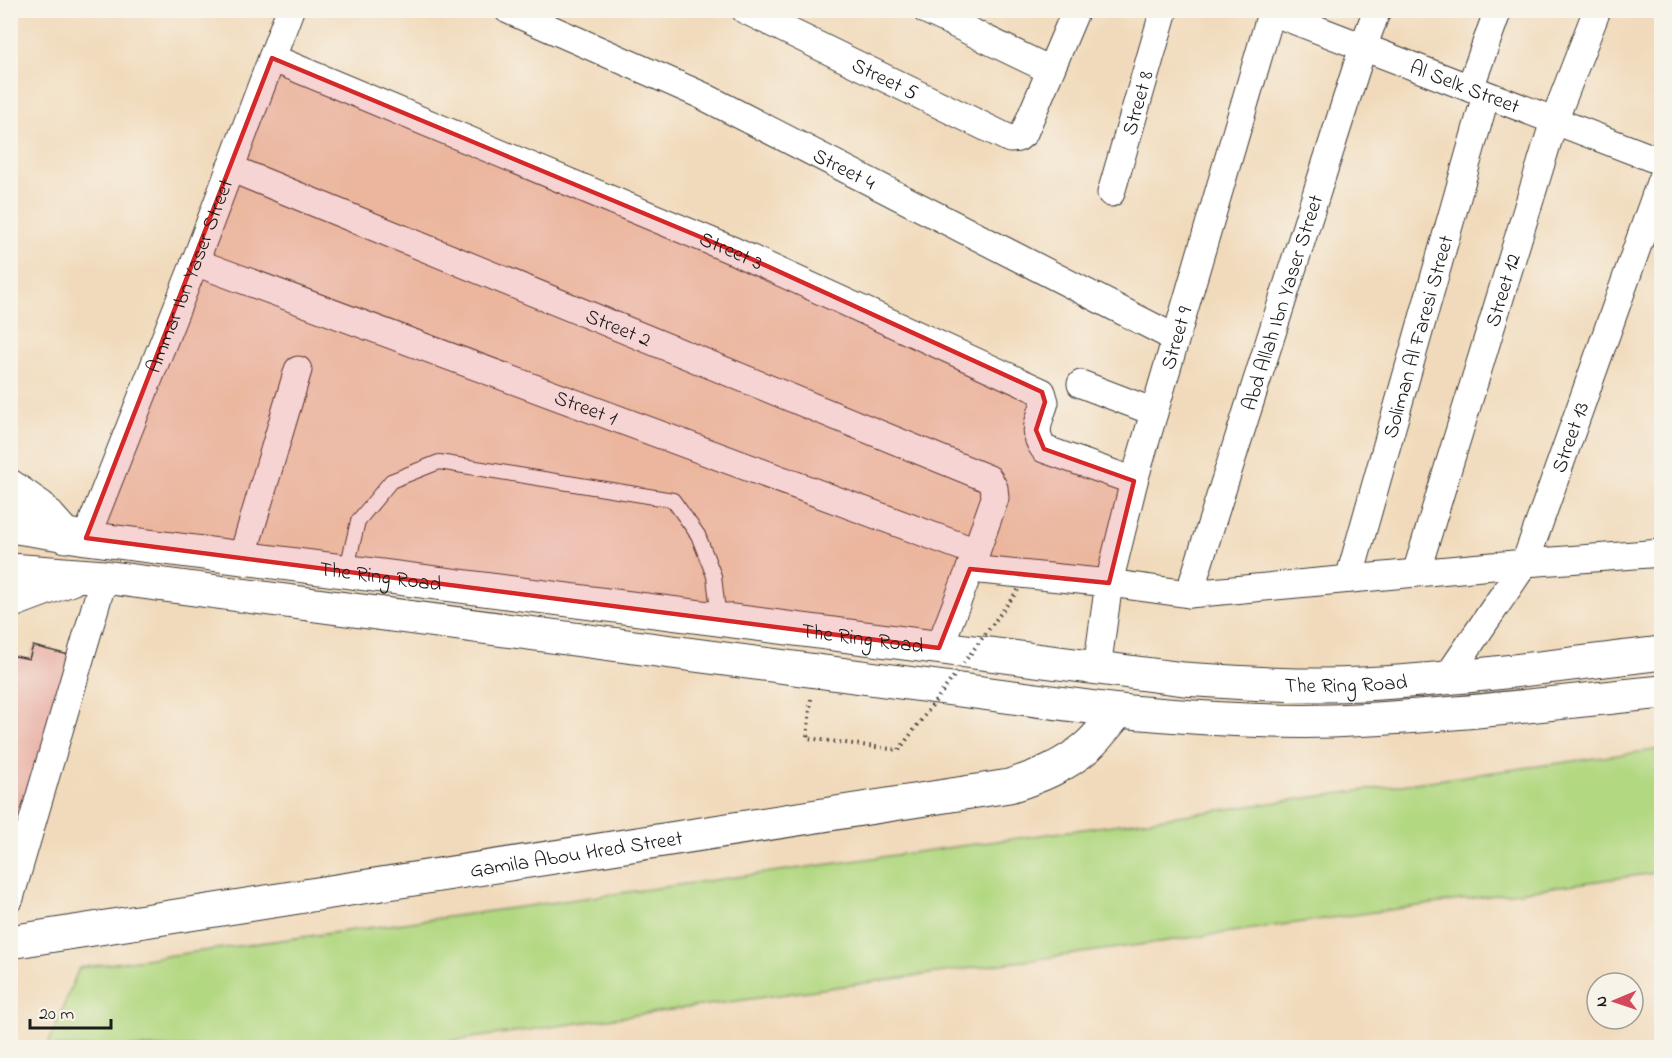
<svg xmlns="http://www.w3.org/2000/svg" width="1672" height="1058" font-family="'Indie Flower',sans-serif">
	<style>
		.green { fill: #b3d882; stroke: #687a4f; stroke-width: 1.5 }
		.building { fill: #e9b3a8 }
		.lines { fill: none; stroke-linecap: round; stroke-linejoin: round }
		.lane-casing { stroke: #3c3834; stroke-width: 16 }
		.street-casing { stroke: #3c3834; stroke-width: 29 }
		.secondary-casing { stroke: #3c3834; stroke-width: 35 }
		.primary-casing { stroke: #3c3834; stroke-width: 35 }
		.path { stroke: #3c3834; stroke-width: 4; stroke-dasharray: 1.5 4.5; stroke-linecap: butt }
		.lane { stroke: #fff; stroke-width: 14 }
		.street { stroke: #fff; stroke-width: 27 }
		.secondary { stroke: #fff; stroke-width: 33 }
		.primary { stroke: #fff; stroke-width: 33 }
		.path-bridge { stroke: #3c3834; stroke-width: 4; stroke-dasharray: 1.5 4.5; stroke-linecap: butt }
		.marked { fill: #d62828; fill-opacity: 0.2; stroke: #d62828; stroke-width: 4.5; stroke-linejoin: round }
		.labels { text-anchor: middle; stroke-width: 4.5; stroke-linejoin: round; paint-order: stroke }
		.street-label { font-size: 21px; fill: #1c1c1c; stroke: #f7f3e8 }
	</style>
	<rect width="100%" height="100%" fill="#f7f3e8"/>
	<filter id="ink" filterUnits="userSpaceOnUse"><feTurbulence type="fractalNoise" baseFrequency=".0167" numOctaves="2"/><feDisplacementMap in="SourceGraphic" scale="12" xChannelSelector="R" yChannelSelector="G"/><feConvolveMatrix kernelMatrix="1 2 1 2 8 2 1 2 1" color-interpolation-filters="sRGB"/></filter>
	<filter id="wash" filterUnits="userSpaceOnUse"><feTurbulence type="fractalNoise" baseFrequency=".008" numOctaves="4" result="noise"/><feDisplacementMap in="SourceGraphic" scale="24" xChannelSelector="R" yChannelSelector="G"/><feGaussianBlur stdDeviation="1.35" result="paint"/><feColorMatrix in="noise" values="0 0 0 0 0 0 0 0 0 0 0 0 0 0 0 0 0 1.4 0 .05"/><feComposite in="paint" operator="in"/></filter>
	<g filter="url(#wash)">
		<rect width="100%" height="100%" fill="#f1dabb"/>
		<path class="green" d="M1661 749V872L407 1047H47L79 968Z"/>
		<g id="blocks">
			<path class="building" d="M33 646 77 657 10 878V655L29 659Z"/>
		</g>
	</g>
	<g filter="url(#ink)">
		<use href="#blocks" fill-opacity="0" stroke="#3c3834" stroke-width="1.5"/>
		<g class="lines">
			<g class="lane-casing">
				<path id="lane" d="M346 572 358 521 391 481 439 462 673 500 698 535 714 576 719 620"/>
			</g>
			<g class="street-casing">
				<g id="street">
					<path id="s1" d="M508 10 701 95 1175 338"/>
					<path id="s2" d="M745 10 1010 139 1018 138 1024 133 1076 10"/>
					<path d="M926 10 1050 70"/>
					<path id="s3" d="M1267 10 1662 162"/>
					<path id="s4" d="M272 58 734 251 1042 392 1045 402C1040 420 1031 432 1044 449L1134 481"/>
					<path d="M1470 88 1498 10"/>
					<path id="s5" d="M230 168 989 479 994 488 995 498 970 569 939 648"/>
					<path id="s6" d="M1111 193 1164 10"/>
					<path id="s7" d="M195 262 976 552"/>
					<path d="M1081 384 1154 412"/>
					<path id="s8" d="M86 538 195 262 290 10"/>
					<path d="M242 558 298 370"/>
					<path d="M970 569 1109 583 1189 594 1525 563 1662 553"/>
					<path id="s9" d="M1416 573 1554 121 1597 10"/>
					<path id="s10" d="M1349 579 1486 95"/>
					<path id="s11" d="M1189 594 1363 47 1377 10"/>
					<path id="s12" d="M1097 668 1109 583 1134 481 1272 10"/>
					<path id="s13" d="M1446 679 1525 563 1662 177"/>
					<path d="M10 898 104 577"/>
				</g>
			</g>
			<g class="secondary-casing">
				<g id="secondary">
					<path id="s14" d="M10 942 1009 786C1038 777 1065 766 1088 746 1099 736 1109 722 1119 711"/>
				</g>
			</g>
			<g class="primary-casing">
				<g id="primary">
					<path d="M10 486 40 507 66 536"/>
					<path id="s15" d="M10 526 86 538 1184 679C1243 683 1303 687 1362 684 1462 679 1562 665 1662 653"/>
					<path d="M10 570 104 577 1119 711C1189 717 1260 723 1332 721 1442 717 1552 703 1662 692"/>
					<path d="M10 602 71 579"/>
				</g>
			</g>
			<path class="path" d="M811 699 807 738 899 750"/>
			<use href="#lane" class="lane"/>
			<use href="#street" class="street"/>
			<use href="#secondary" class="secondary"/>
			<use href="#primary" class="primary"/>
			<path class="path-bridge" d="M899 750 1018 590"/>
		</g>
	</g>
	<path class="marked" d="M272 58 734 251 1042 392 1045 402 1036 430 1044 449 1134 481 1109 583 970 569 939 648 86 538Z"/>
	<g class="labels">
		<g class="street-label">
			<text dy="7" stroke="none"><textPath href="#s2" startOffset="156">Street 5</textPath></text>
			<text dy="7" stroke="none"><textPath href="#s3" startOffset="212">Al Selk Street</textPath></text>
			<text dy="7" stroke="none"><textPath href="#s6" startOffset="94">Street 8</textPath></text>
			<text dy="7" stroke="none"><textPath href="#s1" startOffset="372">Street 4</textPath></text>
			<text dy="7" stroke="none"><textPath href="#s4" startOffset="498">Street 3</textPath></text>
			<text dy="7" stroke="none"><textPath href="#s8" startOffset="282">Ammar Ibn Yaser Street</textPath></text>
			<text dy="7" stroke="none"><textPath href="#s9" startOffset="296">Street 12</textPath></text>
			<text dy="7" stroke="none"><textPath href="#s11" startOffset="306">Abd Allah Ibn Yaser Street</textPath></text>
			<text dy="7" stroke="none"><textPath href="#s5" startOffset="420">Street 2</textPath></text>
			<text dy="7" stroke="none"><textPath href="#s12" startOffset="340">Street 9</textPath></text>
			<text dy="7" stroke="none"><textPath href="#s10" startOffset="252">Soliman Al Faresi Street</textPath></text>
			<text dy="7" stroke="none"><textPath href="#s7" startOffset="417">Street 1</textPath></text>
			<text dy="7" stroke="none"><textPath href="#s13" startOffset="274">Street 13</textPath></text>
			<text dy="7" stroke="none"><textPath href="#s15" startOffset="374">The Ring Road</textPath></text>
			<text dy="7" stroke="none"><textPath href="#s15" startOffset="860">The Ring Road</textPath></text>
			<text dy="7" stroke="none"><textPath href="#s15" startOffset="1346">The Ring Road</textPath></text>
			<text dy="7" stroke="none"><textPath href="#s14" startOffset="573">Gamila Abou Hred Street</textPath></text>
		</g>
	</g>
	<rect width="1672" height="1058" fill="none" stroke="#f7f3e8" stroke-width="36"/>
	<g transform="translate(1615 1001) rotate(268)"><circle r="28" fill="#f7f3e8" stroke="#9f9d96" stroke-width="1.5"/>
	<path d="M0-4.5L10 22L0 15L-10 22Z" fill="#d1495b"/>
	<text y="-9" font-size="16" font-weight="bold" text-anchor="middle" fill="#1c1c1c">N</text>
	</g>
	<path d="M30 1019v9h81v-9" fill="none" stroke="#1c1c1c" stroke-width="3"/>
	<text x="39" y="1019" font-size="18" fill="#1c1c1c" stroke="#f7f3e8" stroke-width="4.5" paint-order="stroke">20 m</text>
</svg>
